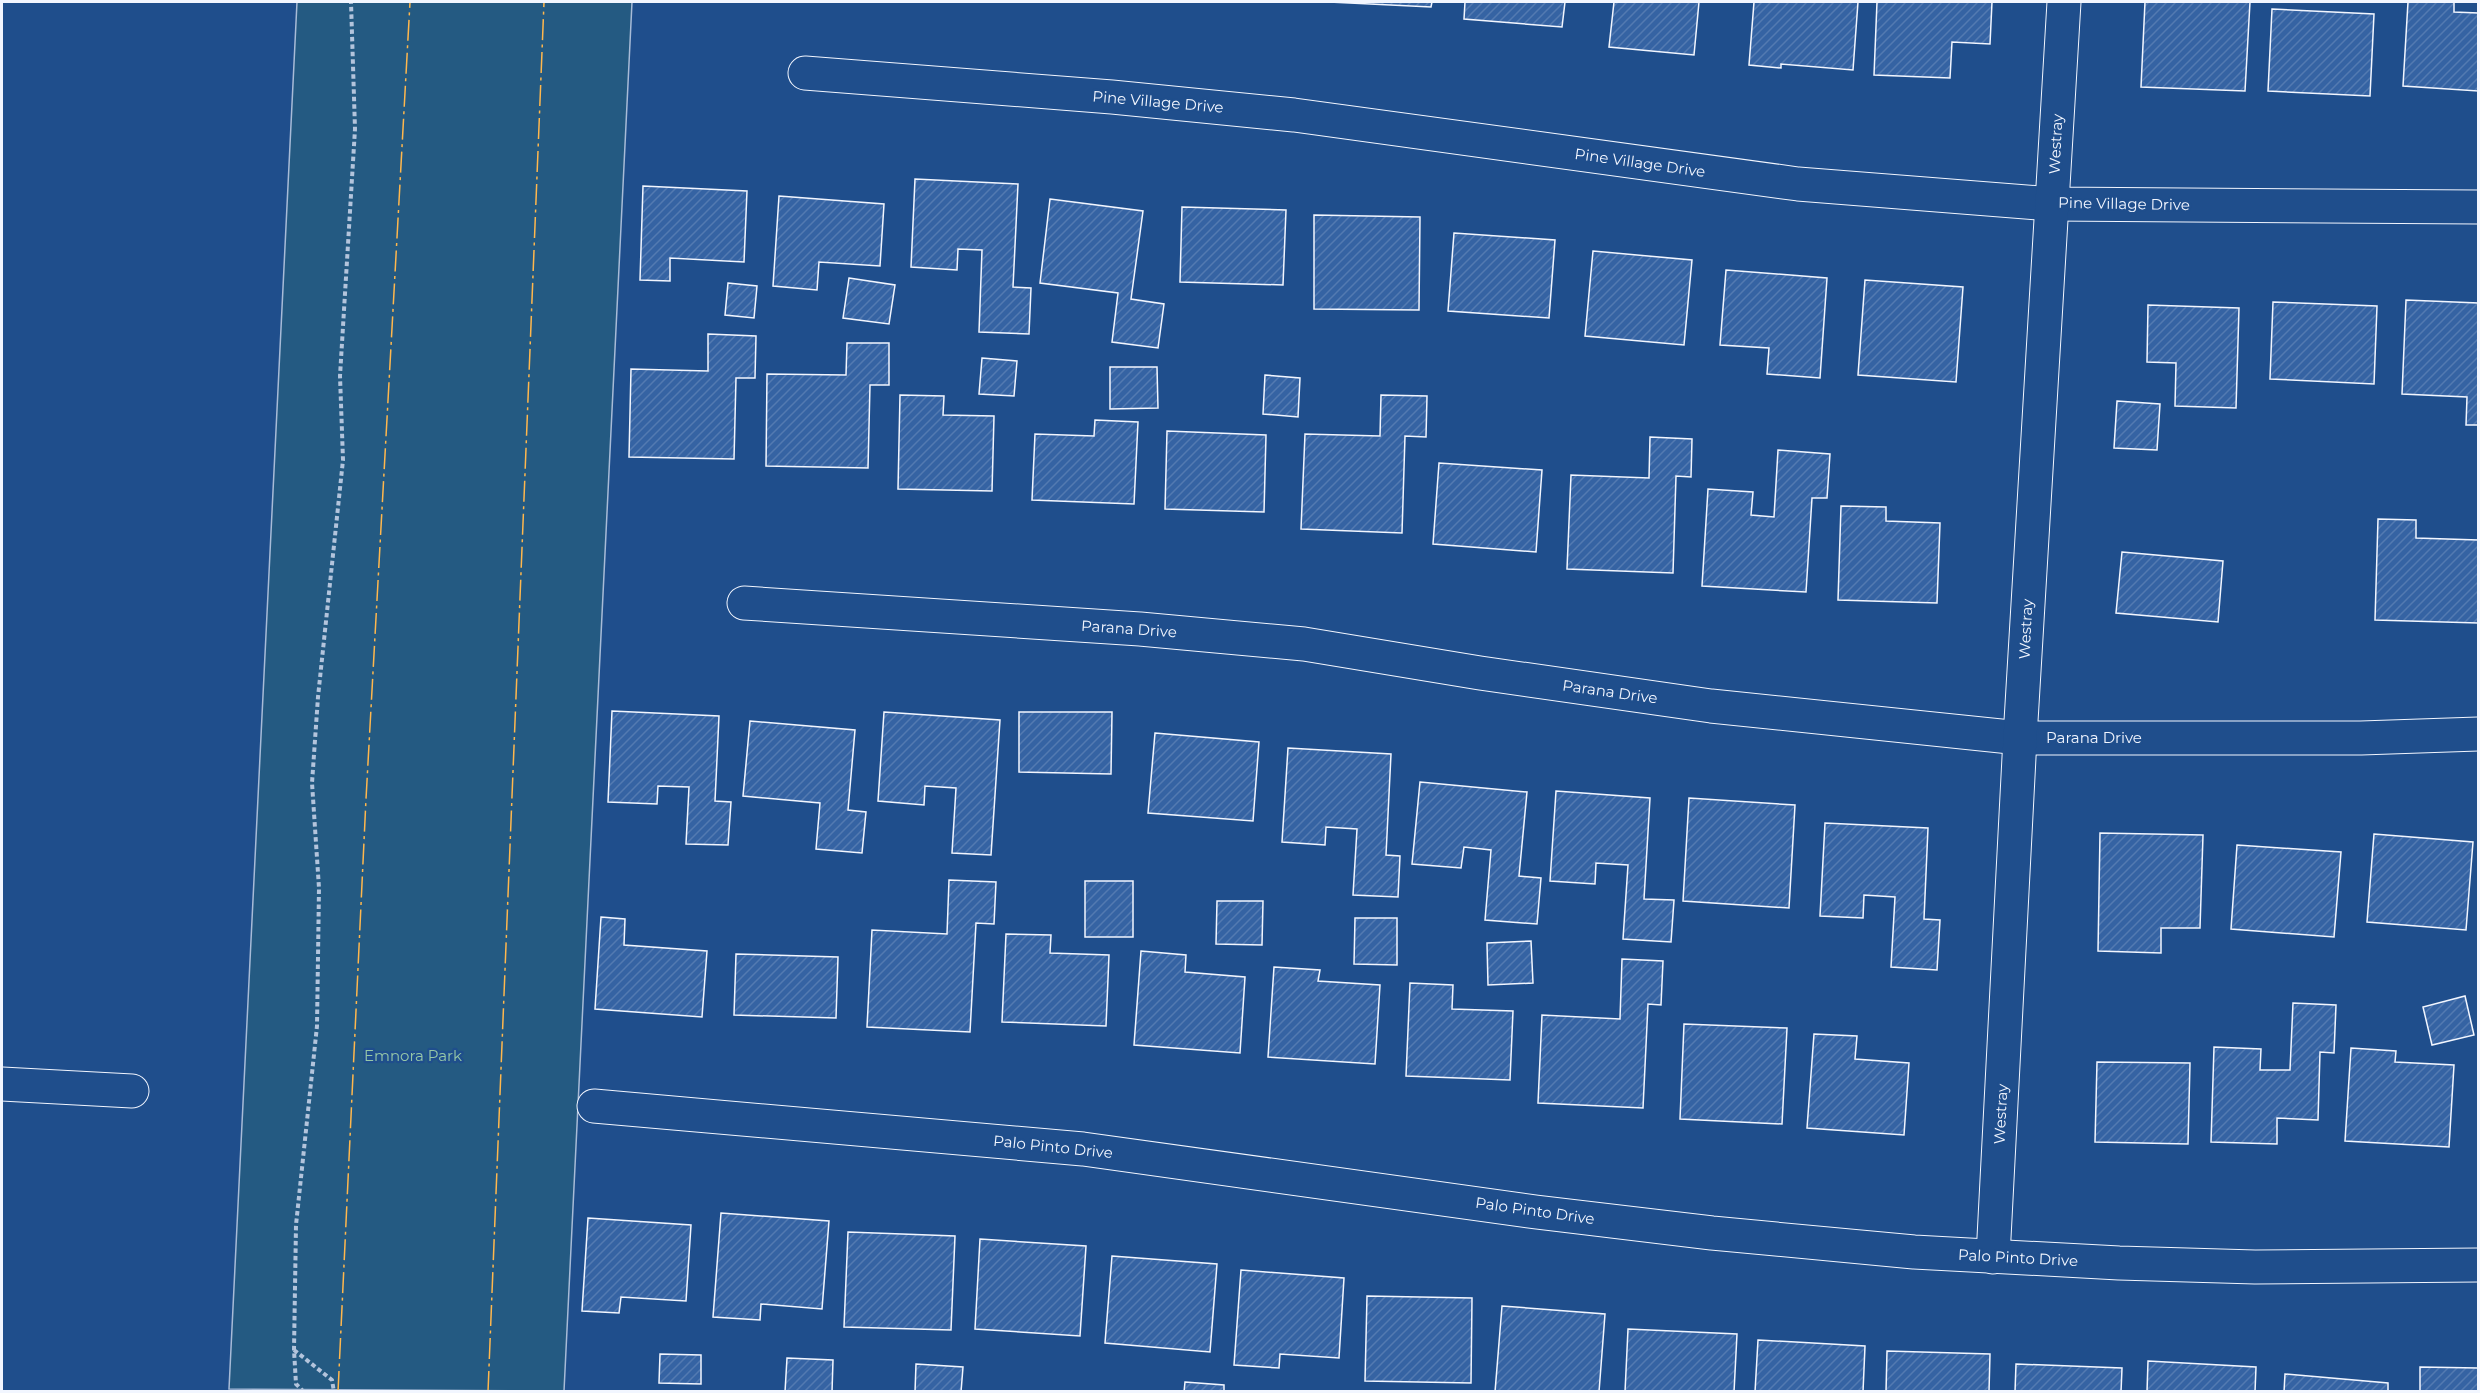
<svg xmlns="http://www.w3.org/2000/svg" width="2480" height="1393" font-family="Montserrat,sans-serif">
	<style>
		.park { fill: #245a82; stroke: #a8bbd7; stroke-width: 1.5 }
		.building { fill: url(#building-hatch); stroke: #f2f6ff; stroke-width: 1.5 }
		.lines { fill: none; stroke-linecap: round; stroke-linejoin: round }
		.minor-casing { stroke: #f2f6ff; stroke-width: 35 }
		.path { stroke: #b3c4dc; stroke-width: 4; stroke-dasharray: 4.5 3; stroke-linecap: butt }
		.minor { stroke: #1f4e8c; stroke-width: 33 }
		.power { stroke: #ffb74d; stroke-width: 1.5; stroke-dasharray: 21 4.5 3 4.5; stroke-linecap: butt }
		.labels { text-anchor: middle; stroke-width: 4.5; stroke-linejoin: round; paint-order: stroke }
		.street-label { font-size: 15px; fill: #f2f6ff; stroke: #1f4e8c }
		.park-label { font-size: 15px; fill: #97c8a6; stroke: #1f4e8c }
	</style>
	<defs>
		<pattern id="building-hatch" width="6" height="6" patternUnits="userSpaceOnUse" patternTransform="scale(1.5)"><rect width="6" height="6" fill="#3563a3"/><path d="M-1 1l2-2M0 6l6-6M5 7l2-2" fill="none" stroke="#537ab1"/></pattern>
	</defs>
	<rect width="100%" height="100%" fill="#1f4e8c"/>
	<path class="park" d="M297 2H632L564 1391 229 1389Z"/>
	<g class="building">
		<path d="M1329 2H1432L1431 7Z"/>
		<path d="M1465 2H1565L1562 27 1464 19Z"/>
		<path d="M1614 2H1699L1694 55 1609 47Z"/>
		<path d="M1754 2H1858L1853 70 1781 64V68L1749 65Z"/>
		<path d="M1877 2H1992L1990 44 1952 42 1950 78 1874 75Z"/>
		<path d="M2145 2H2250L2245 91 2141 87Z"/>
		<path d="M2408 2H2454V12L2478 13V91L2403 86Z"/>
		<path d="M2272 9 2374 14 2370 96 2268 91Z"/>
		<path d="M915 179 1018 184 1013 287 1031 288 1029 334 979 332 982 250 958 249 957 270 911 267Z"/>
		<path d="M643 186 747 191 744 262 670 258V281L640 280Z"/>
		<path d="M779 196 884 204 880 266 819 262 817 290 773 286Z"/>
		<path d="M1050 199 1143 211 1131 299 1164 304 1158 348 1112 342 1118 293 1040 283Z"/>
		<path d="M1182 207 1286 210 1283 285 1180 282Z"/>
		<path d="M1314 215 1420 217 1419 310 1314 309Z"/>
		<path d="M1454 233 1555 240 1549 318 1448 311Z"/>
		<path d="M1593 251 1692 260 1684 345 1585 336Z"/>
		<path d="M1726 270 1827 278 1820 378 1767 374 1769 348 1720 345Z"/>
		<path d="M849 278 895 285 889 324 843 318Z"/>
		<path d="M1865 280 1963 287 1956 382 1858 375Z"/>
		<path d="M728 283 757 286 754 318 725 315Z"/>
		<path d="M2406 300 2478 303V425H2466L2467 397 2402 394Z"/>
		<path d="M2273 302 2377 306 2374 384 2270 379Z"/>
		<path d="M2148 305 2239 308 2236 408 2175 406 2176 363 2147 362Z"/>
		<path d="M708 334 756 336 755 378H736L734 459 629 457 631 369 708 371Z"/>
		<path d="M847 343H889V385H870L868 468 766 466 767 374 846 375Z"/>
		<path d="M982 358 1017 361 1014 396 979 394Z"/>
		<path d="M1110 367H1157L1158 408 1110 409Z"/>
		<path d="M1265 375 1300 378 1298 417 1263 414Z"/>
		<path d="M900 395 944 396 943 415 994 416 992 491 898 489Z"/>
		<path d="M1381 395 1427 396 1426 437 1405 436 1402 533 1301 529 1305 434 1380 436Z"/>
		<path d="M2117 401 2160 404 2157 450 2114 448Z"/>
		<path d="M1095 420 1138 422 1134 504 1032 500 1035 434 1094 436Z"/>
		<path d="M1167 431 1266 435 1264 512 1165 509Z"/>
		<path d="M1650 437 1692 439 1691 477 1676 476 1673 573 1567 569 1571 475 1649 478Z"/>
		<path d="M1778 450 1830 454 1827 498H1812L1806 592 1702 586 1708 489 1753 492 1751 515 1774 517Z"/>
		<path d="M1439 463 1542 470 1536 552 1433 544Z"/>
		<path d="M1841 506 1886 507V521L1940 523 1937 603 1838 600Z"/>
		<path d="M2378 519 2416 520V538L2478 540V623L2375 620Z"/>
		<path d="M2122 552 2223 561 2218 622 2116 613Z"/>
		<path d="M612 711 719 716 715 801 731 802 728 845 686 844 689 787 658 786 657 804 608 802Z"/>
		<path d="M884 712 1000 720 991 855 952 853 956 788 925 786 924 805 878 801Z"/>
		<path d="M1019 712H1112L1111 774 1019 772Z"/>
		<path d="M750 721 855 730 848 810 866 812 862 853 816 849 820 803 743 796Z"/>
		<path d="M1155 733 1259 742 1253 821 1148 813Z"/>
		<path d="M1288 748 1391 754 1386 855 1400 856 1398 897 1353 895 1357 829 1326 827 1325 845 1282 842Z"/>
		<path d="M1420 782 1527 792 1519 876 1541 878 1537 924 1485 920 1491 850 1464 847 1461 868 1412 864Z"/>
		<path d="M1556 791 1650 798 1644 899 1674 900 1671 942 1623 939 1628 865 1596 863 1595 884 1550 881Z"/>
		<path d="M1689 798 1795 805 1789 908 1683 901Z"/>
		<path d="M1825 823 1928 828 1924 919 1940 920 1937 970 1891 967 1895 897 1864 895 1863 918 1820 916Z"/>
		<path d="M2100 833 2203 835 2200 928H2161V953L2098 951Z"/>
		<path d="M2374 834 2473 842 2466 930 2367 922Z"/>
		<path d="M2237 845 2341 852 2334 937 2231 929Z"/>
		<path d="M949 880 996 882 994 924 976 923 970 1032 867 1027 872 930 947 934Z"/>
		<rect x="1085" y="881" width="48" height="56"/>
		<path d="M1217 901H1263L1262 945 1216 944Z"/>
		<path d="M601 917 625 919 624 945 707 951 702 1017 595 1009Z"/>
		<path d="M1355 918H1397V965L1354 964Z"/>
		<path d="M1006 934 1051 935 1050 953 1109 955 1106 1026 1002 1022Z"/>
		<path d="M1531 941 1533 983 1488 985 1487 943Z"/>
		<path d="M1141 951 1186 955 1185 972 1245 977 1240 1053 1134 1045Z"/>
		<path d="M736 954 838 957 836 1018 734 1015Z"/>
		<path d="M1622 959 1663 961 1661 1005 1648 1004 1643 1108 1538 1103 1542 1015 1620 1019Z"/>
		<path d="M1274 967 1320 970 1318 981 1380 985 1375 1064 1268 1057Z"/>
		<path d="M1410 983 1453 985 1452 1009 1513 1011 1510 1080 1406 1076Z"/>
		<path d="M2465 996 2474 1035 2432 1045 2423 1007Z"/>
		<path d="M2293 1003 2336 1005 2334 1053 2320 1052 2318 1120 2277 1118V1144L2211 1142 2214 1047 2261 1049 2260 1070H2290Z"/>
		<path d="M1684 1024 1787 1028 1782 1124 1680 1119Z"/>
		<path d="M1814 1034 1857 1036 1855 1059 1909 1063 1904 1135 1807 1128Z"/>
		<path d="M2351 1048 2396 1051 2395 1062 2454 1065 2449 1147 2345 1141Z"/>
		<path d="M2097 1062 2190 1063 2188 1144 2095 1142Z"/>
		<path d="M721 1213 829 1221 822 1309 761 1304 760 1320 713 1317Z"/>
		<path d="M588 1218 691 1225 686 1301 621 1297 619 1313 582 1311Z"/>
		<path d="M848 1232 955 1236 951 1330 844 1327Z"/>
		<path d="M980 1239 1086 1246 1080 1336 975 1329Z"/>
		<path d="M1112 1256 1217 1264 1210 1352 1105 1343Z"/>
		<path d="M1241 1270 1344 1278 1339 1358 1280 1354 1279 1368 1234 1365Z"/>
		<path d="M1367 1296 1472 1298 1471 1383 1365 1381Z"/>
		<path d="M1502 1306 1605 1314 1599 1392H1495Z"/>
		<path d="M1628 1329 1737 1334 1734 1392H1625Z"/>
		<path d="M1758 1340 1865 1346 1863 1392H1755Z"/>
		<path d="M1887 1351 1990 1354 1989 1392H1886Z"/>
		<path d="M660 1354 701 1355V1384L659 1383Z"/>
		<path d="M787 1358 833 1360 832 1392H785Z"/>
		<path d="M2148 1361 2256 1367 2255 1392H2147Z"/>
		<path d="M916 1364 963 1367 961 1392H915Z"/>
		<path d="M2016 1364 2122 1368 2121 1392H2015Z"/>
		<path d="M2420 1367 2478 1368V1392H2420Z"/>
		<path d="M2285 1374 2388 1383V1392H2284Z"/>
		<path d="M1185 1382 1224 1385V1392H1184Z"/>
	</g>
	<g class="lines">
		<g class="minor-casing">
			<g id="minor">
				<path d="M805 73 1112 97 1294 115 1798 184 2052 204 2478 207"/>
				<path d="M744 603 1140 629 1304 644 1480 673 1711 706 2020 738H2361L2478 734"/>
				<path d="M2 1084 132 1091"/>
				<path d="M594 1106 1083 1149 1536 1212 1712 1233 1914 1252 2119 1263 2255 1267 2478 1265"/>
				<path d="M1993 1257 2020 738 2064 2"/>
			</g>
		</g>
		<g class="path">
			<path d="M294 1350 332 1380 334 1392"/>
			<path d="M304 1392 296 1384 294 1350 296 1225 317 1026 319 888 312 783 318 697 343 460 340 376 355 129 351 2"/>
		</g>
		<use href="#minor" class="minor"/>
		<g class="power">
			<path d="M338 1392 366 799 410 2"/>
			<path d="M488 1392 544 2"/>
		</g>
	</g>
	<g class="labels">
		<g class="street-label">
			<text transform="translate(1158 102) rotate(5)" y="5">Pine Village Drive</text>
			<text transform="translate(2056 144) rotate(-87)" y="5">Westray</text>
			<text transform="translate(1640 163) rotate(8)" y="5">Pine Village Drive</text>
			<text transform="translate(2124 204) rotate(1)" y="5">Pine Village Drive</text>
			<text transform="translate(1129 629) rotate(4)" y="5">Parana Drive</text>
			<text transform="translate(2026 629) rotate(-87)" y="5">Westray</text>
			<text transform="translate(1610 692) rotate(8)" y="5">Parana Drive</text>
			<text x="2094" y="743">Parana Drive</text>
			<text transform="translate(2001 1114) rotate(-87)" y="5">Westray</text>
			<text transform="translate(1053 1147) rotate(6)" y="5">Palo Pinto Drive</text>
			<text transform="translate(1535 1211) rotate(8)" y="5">Palo Pinto Drive</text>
			<text transform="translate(2018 1258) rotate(3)" y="5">Palo Pinto Drive</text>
		</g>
		<g class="park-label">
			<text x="413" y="1061">Emnora Park</text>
		</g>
	</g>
	<rect width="2480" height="1393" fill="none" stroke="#f2f6ff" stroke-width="6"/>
</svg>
